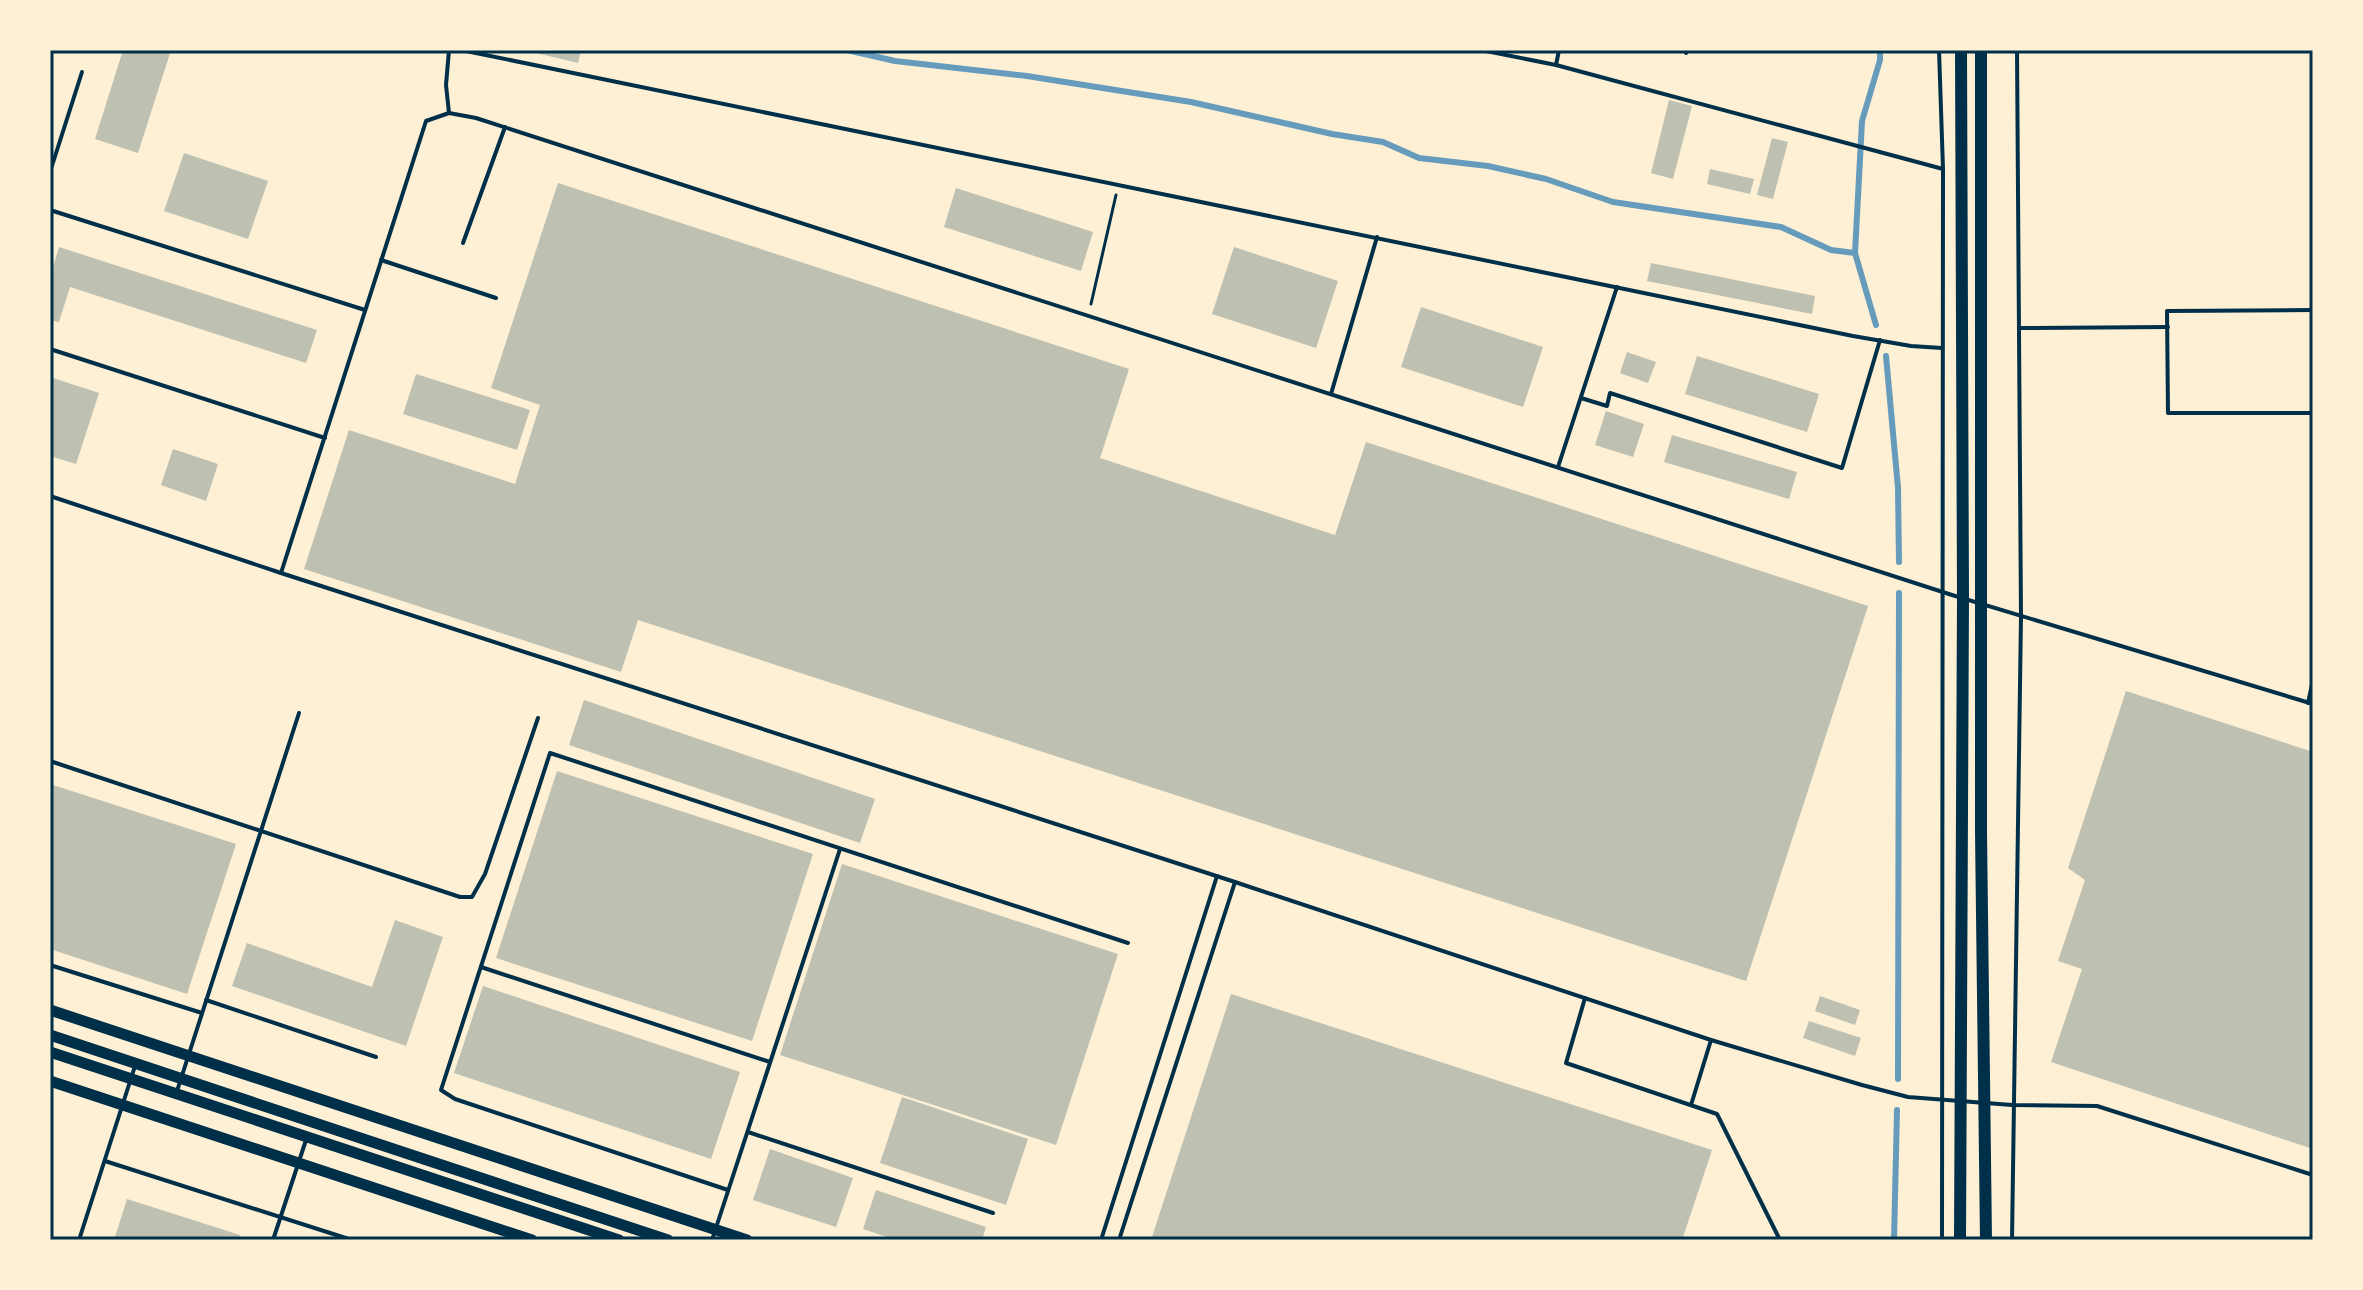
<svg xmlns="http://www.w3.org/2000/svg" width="2363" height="1290" font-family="Signika,sans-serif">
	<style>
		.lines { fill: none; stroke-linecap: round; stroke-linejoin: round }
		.stream { stroke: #669bbc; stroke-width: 6 }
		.building { fill: #bec0b2 }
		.path { stroke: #003049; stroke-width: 3 }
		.service { stroke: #003049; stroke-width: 4 }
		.tertiary { stroke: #003049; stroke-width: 11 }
		.secondary { stroke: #003049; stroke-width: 12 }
		.neatline { fill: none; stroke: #003049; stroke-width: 3 }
	</style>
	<rect width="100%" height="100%" fill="#fdf0d5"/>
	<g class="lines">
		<g class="stream">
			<path d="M847 50 895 61 1027 76 1191 102 1332 134 1383 142 1419 158 1488 166 1546 179 1613 202 1781 227 1831 250 1855 253"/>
			<path d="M1876 325 1855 253 1862 121 1880 60V50"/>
			<path d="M1886 356 1898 488 1899 562"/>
			<path d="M1898 1079 1899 593"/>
			<path d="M1894 1240 1897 1110"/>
		</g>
	</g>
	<g class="building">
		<path d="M123 50H171L138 153 95 139Z"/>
		<path d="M524 50H581L578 63Z"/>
		<path d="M1669 100 1692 106 1673 179 1651 173Z"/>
		<path d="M1772 138 1788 142 1773 199 1757 195Z"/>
		<path d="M184 153 268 181 248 239 164 211Z"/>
		<path d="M1710 169 1754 179 1750 194 1707 184Z"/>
		<path d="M558 183 1129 369 1100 458 1335 535 1366 442 1868 606 1746 981 638 620 621 672 304 569 349 430 515 484 540 405 491 388Z"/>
		<path d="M956 188 1093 232 1081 271 944 227Z"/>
		<path d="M59 247 317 330 306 363 70 287 59 322 50 320V277Z"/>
		<path d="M1234 247 1338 281 1316 348 1212 314Z"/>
		<path d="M1651 263 1815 296 1812 314 1647 281Z"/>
		<path d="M1421 307 1543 347 1523 407 1401 367Z"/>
		<path d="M1627 352 1656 362 1648 383 1620 373Z"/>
		<path d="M1697 356 1819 394 1807 432 1685 394Z"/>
		<path d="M416 374 530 410 517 450 403 414Z"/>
		<path d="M50 377 99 393 76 464 50 456Z"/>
		<path d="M1606 411 1644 424 1633 457 1595 445Z"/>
		<path d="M1672 435 1797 472 1789 499 1664 462Z"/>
		<path d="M173 449 218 464 206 501 161 485Z"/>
		<path d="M2126 691 2313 752V1149L2051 1062 2082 969 2058 961 2085 880 2068 868Z"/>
		<path d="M584 700 875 799 860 843 569 745Z"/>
		<path d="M557 771 813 854 752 1041 496 958Z"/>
		<path d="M50 784 236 844 187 994 50 949Z"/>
		<path d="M842 864 1118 954 1056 1145 780 1055Z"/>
		<path d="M395 920 443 937 406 1046 232 986 247 943 372 987Z"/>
		<path d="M483 986 740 1072 711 1159 454 1073Z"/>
		<path d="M1231 994 1712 1150 1682 1240H1151Z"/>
		<path d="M1820 996 1860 1010 1855 1025 1815 1011Z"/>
		<path d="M1809 1021 1861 1038 1855 1056 1803 1038Z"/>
		<path d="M902 1097 1028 1139 1006 1205 880 1163Z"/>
		<path d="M770 1149 853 1178 836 1227 753 1200Z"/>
		<path d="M876 1190 986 1227 982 1240H896L863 1229Z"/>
		<path d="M127 1199 240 1235 238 1240H114Z"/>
	</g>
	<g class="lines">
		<path class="path" d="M1091 304 1116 195"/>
		<g class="service">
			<path d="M461 50 1853 336 1911 346 1942 348"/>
			<path d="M1481 50 1556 65 1943 169"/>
			<path d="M1939 50 1943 169 1942 1240"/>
			<path d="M1686 53 1687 50"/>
			<path d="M1556 65 1559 50"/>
			<path d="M449 113 446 85 449 50"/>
			<path d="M50 172 82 72"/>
			<path d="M50 210 365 310"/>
			<path d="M463 243 505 127"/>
			<path d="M381 260 496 298"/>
			<path d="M2313 310 2167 311 2168 413H2313"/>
			<path d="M2020 328 2168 327"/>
			<path d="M50 349 325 438"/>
			<path d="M1331 394 1377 237"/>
			<path d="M1581 398 1607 406 1610 393 1842 468 1880 340"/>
			<path d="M1558 467 1617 287"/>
			<path d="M50 496 281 573"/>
			<path d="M2308 703 2313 680"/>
			<path d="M2313 704 1952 595 476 118 449 113 426 121 281 573 1235 882 1711 1040 1862 1085 1908 1097 2012 1105 2097 1106 2313 1175"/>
			<path d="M50 761 460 897H472L485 874 538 718"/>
			<path d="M50 965 202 1013"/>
			<path d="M481 967 770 1062"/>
			<path d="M1585 998 1566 1063 1717 1114 1780 1240"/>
			<path d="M206 1000 376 1057"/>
			<path d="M177 1091 299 713"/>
			<path d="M1691 1105 1711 1040"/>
			<path d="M748 1132 993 1213"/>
			<path d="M105 1161 352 1240"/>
			<path d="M728 1190 455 1099 441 1090 550 753 1128 943"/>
			<path d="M79 1240 135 1066"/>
			<path d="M273 1240 306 1140"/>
			<path d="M712 1240 840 849"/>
			<path d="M1101 1240 1217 876"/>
			<path d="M1119 1240 1235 882"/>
			<path d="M2012 1240 2021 616 2017 50"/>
		</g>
		<g class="tertiary">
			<path d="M50 1010 747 1240"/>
			<path d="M50 1035 668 1240"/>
			<path d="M50 1052 619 1240"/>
			<path d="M50 1081 532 1240"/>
		</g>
		<g class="secondary">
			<path d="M1981 50V832L1986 1240"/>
			<path d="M1960 1240 1963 598 1961 50"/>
		</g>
	</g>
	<rect width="2363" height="1290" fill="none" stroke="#fdf0d5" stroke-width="104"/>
	<rect x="52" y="52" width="2259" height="1186" class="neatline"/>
</svg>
